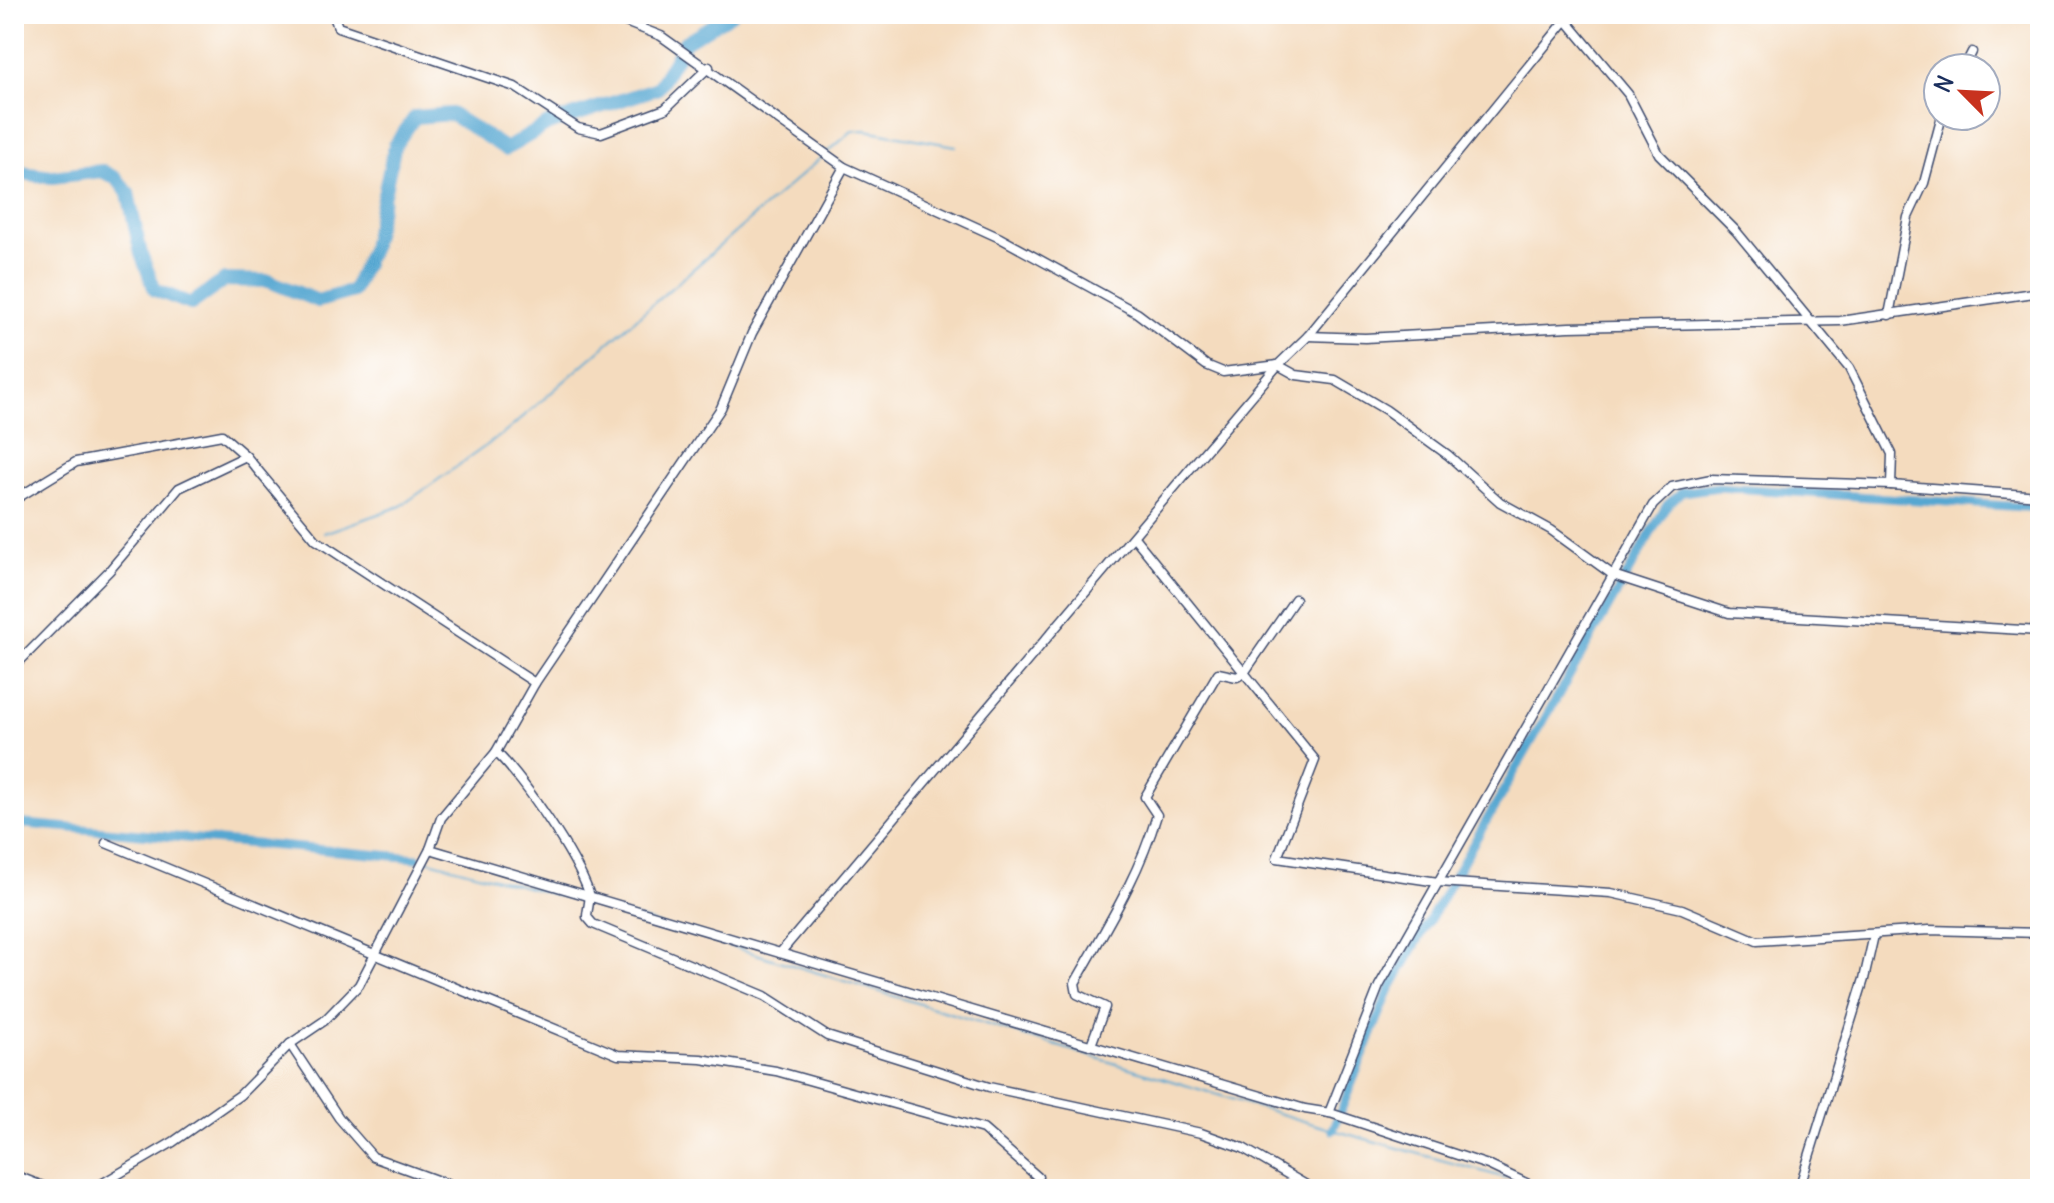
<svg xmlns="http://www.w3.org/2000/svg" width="2054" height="1203" font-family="Delius,sans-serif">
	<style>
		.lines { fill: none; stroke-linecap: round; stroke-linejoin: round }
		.stream { stroke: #57a7d1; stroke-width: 2 }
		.canal { stroke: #57a7d1; stroke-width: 9 }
		.river { stroke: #57a7d1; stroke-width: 14 }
		.street-casing { stroke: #3c496c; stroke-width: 11 }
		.street { stroke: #fff; stroke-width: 8 }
	</style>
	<rect width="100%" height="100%" fill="#fff"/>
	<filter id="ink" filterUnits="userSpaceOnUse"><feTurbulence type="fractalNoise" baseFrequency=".0125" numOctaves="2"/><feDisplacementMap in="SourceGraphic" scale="16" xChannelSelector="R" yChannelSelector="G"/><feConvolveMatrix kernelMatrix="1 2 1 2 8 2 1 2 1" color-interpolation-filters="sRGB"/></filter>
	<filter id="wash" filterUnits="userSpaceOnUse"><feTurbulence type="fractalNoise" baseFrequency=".006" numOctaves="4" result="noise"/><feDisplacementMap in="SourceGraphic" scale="32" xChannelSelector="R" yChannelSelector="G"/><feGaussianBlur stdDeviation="1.8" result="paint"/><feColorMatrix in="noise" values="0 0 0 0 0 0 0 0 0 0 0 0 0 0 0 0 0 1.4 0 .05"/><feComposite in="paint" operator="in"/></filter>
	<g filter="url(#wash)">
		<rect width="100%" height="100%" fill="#f4dbbe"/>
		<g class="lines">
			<g class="stream">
				<path d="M828 152 852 131 865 130 956 146"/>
				<path d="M324 533 401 506 507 431 823 156"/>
				<path d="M426 860 586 903"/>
				<path d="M592 904 1333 1130 1506 1178"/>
				<path d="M1515 1182 1526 1189"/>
			</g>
			<g class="canal">
				<path d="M14 823 417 858"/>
				<path d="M1333 1130 1389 991 1667 505 1682 492 1718 487 2040 508"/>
			</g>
			<path class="river" d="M14 172 52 177 102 171 117 179 128 193 141 254 155 290 191 304 225 280 269 281 318 301 353 291 372 247 395 145 415 117 451 114 506 149 548 124 658 88 685 42 731 14"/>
		</g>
	</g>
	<g filter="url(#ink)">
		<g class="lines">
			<g class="street-casing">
				<g id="street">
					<path d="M333 14 338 27 515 87 578 128 601 133 665 109 709 67"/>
					<path d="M605 14 661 36 844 167 1000 238 1137 313 1206 365 1223 372 1278 365 1296 375 1335 380 1386 410 1448 455 1500 502 1551 530 1613 575 1729 613 2040 631"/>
					<path d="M1566 20 1628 94 1659 154 1736 231 1849 368 1892 454 1891 485"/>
					<path d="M1964 68 1972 52"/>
					<path d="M1889 315 1908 217 1924 183 1942 116"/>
					<path d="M1308 336 1365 338 1569 327 1840 321 2040 292"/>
					<path d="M14 500 76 462 222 435 246 456"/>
					<path d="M1134 537 1315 760 1277 858 1438 882 1611 893 1682 909 1757 941 1929 930 2040 933"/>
					<path d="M14 667 109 571 179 488 246 456 316 540 535 683"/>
					<path d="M496 752C525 781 575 854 589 893 591 900 587 909 587 917L593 924 765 996 827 1036 989 1087 1201 1133 1243 1148 1313 1189"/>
					<path d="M106 843 618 1055 701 1059 776 1071 983 1129 1038 1177 1034 1189"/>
					<path d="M430 849 1305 1109 1330 1113 1488 1165 1539 1189"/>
					<path d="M780 953 1278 365 1308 336 1571 14"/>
					<path d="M290 1044 339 1118 373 1157 461 1189"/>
					<path d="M1091 1045 1105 1007 1077 994 1075 983C1107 926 1138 878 1157 815L1145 797 1218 673 1237 677 1244 673 1295 599"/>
					<path d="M1329 1113 1379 986 1653 505 1672 487 1711 479 1891 485 2040 496"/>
					<path d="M14 1175 50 1189"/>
					<path d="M93 1189 173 1142 240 1095 290 1044 324 1021 359 985 430 849 441 818 496 752 535 683 721 408 752 333 844 167"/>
					<path d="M1799 1189 1864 979 1874 935"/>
				</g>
			</g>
			<use href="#street" class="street"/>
		</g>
	</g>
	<rect width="2054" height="1203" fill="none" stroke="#fff" stroke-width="48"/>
	<g transform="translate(1962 92) rotate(294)"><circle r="38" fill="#ffffff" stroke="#a4acbf" stroke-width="2"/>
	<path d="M0-6L14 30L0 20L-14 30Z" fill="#c8321e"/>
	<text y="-12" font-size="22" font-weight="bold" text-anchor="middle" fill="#1b2f5e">N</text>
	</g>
</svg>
